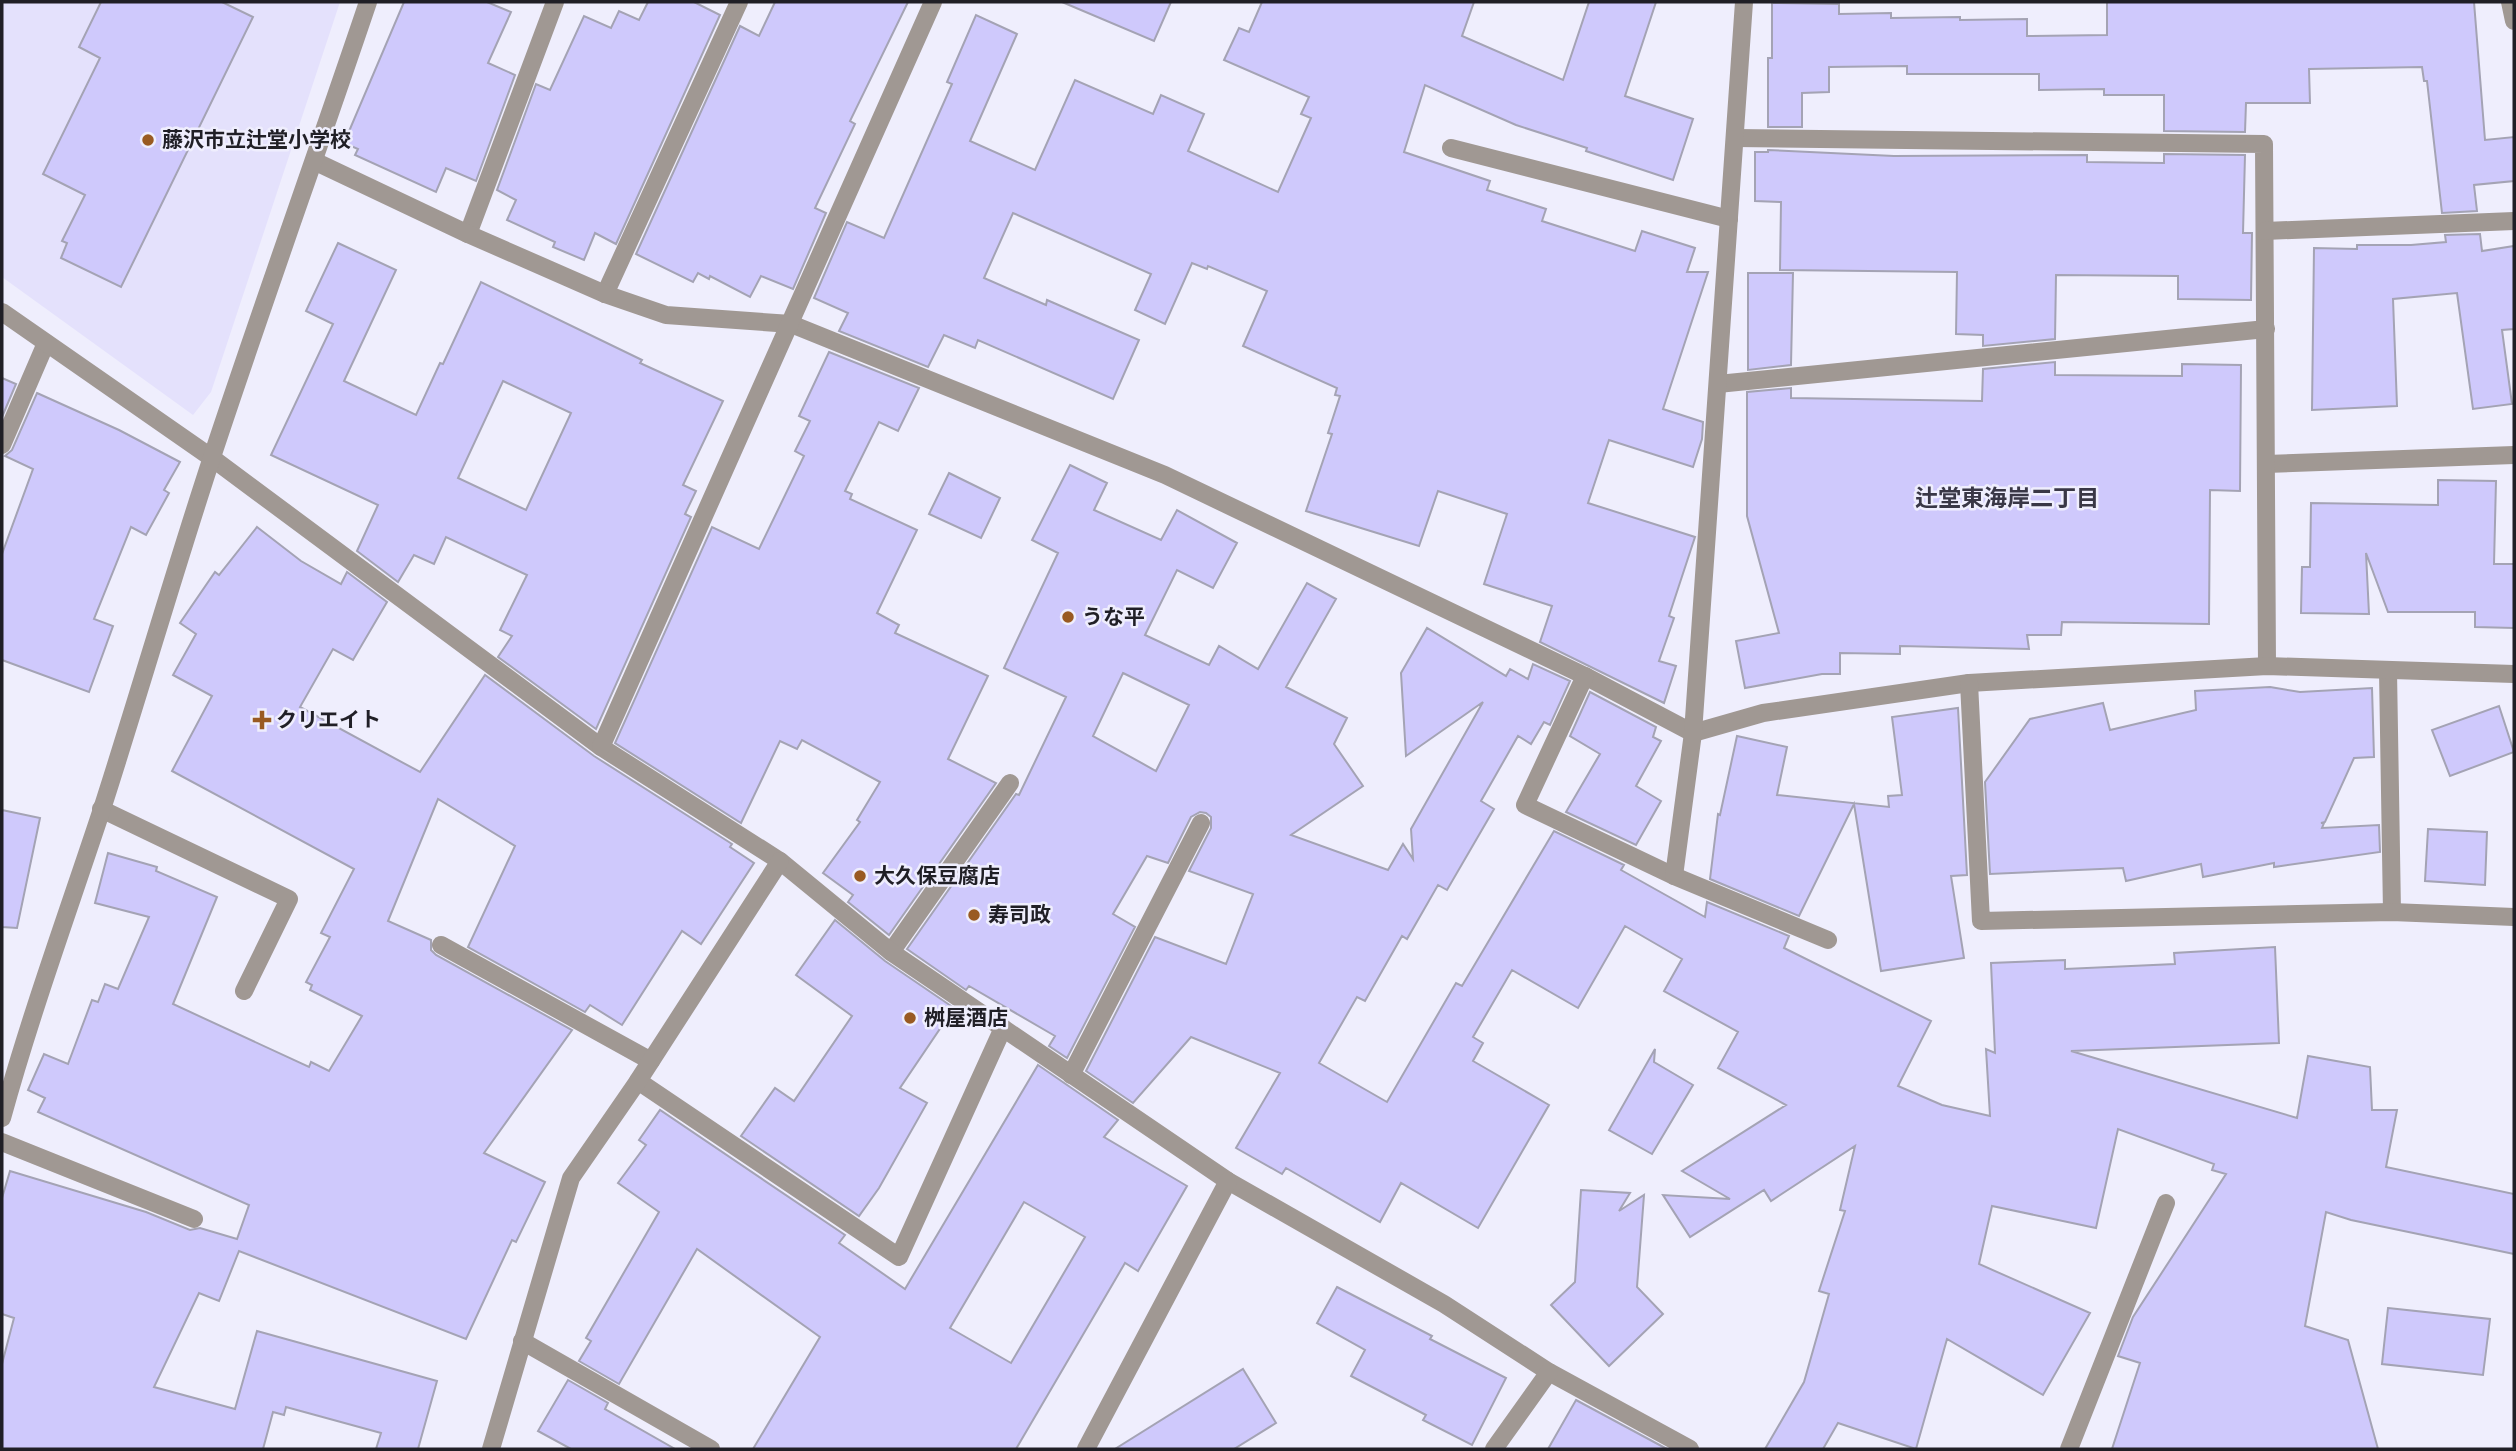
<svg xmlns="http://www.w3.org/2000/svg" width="2516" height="1451" font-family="Mulish,'Noto Sans JP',sans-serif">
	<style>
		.built { fill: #e4e1fc }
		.building { fill: #cfc9fc; stroke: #a4a3b4; stroke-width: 2; fill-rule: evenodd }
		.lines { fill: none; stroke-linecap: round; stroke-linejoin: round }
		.service { stroke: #a09893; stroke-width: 18 }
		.minor { stroke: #a09893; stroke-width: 18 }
		.poi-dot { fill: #995a22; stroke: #efeefd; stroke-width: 2.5 }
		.labels { text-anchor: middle; stroke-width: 5; stroke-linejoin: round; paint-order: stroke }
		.poi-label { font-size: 21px; font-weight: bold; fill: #201f26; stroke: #efeefd; text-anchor: start }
		.neighbourhood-label { font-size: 23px; font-weight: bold; fill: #393746; stroke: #efeefd }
	</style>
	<rect width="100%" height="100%" fill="#efeefd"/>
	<path class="built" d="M2 2H340L211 392 193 415 2 277Z"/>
	<g class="building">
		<path d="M101 2H222L253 17 121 287 61 258 67 243 62 241 85 195 43 174 100 58 79 47Z"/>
		<path d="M404 2H487L511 12 488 63 515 75 476 181 446 168 436 192 355 155 358 149 344 143Z"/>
		<path d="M648 2H694L720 15 616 244 595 233 584 260 553 247 555 242 507 220 516 200 497 190 536 84 550 90 584 16 611 28 619 11 639 20Z"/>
		<path d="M775 2H908L850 121 855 124 815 208 826 213 793 289 761 276 750 297 710 276 709 279 698 273 693 282 636 254 740 26 759 36Z"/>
		<path d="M1062 2H1171L1154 41Z"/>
		<path d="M1262 2H1474L1462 36 1563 80 1589 2H1656L1625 96 1693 119 1673 180 1586 151 1587 148 1516 125 1425 85 1404 152 1490 181 1487 190 1546 209 1542 221 1635 251 1642 231 1695 248 1687 272H1708L1663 409 1703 422 1702 439 1693 467 1609 440 1588 503 1695 537 1669 616 1674 618 1659 661 1676 666 1664 703 1540 642 1552 606 1484 584 1507 514 1438 491 1419 546 1306 511 1332 434 1328 433 1340 396 1335 395 1337 388 1243 346 1267 291 1208 266 1207 269 1192 263 1165 324 1135 310 1151 274 1013 213 984 278 1046 305 1047 300 1139 340 1113 399 978 340 975 348 944 335 928 367 839 331 848 313 814 298 847 222 884 238 952 84 947 82 976 15 1017 34 970 141 1035 170 1075 80 1153 114 1161 95 1204 114 1188 151 1278 192 1311 118 1301 114 1309 97 1224 60 1239 28 1249 32Z"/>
		<path d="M2107 2H2474L2485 140 2514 137V181L2474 185 2477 211 2442 213 2427 81H2424L2422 67 2309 69 2310 103H2246L2245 132 2164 131V95H2104V89L2039 90V74H1907V66L1829 67V92L1802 93V127H1768V58H1772V3L1839 4V14L1891 13V18L1960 17V20L2027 19V36L2107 35Z"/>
		<path d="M1768 150 1894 156 2087 155V162L2164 163V154L2245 155 2243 233H2252L2251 300 2178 299V276L2056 275 2055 339 1983 346V335L1956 334 1957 272 1780 270 1781 202 1755 201V152H1768Z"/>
		<path d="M2480 234 2482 251 2514 246V329L2502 330 2512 404 2473 409 2457 293 2393 299 2397 406 2312 410 2314 248 2357 249V245H2411L2446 242 2445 235Z"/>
		<path d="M338 243 396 270 344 381 416 415 440 363 443 364 481 282 642 360 640 363 723 401 683 485 696 491 685 514 691 517 596 729 498 657 512 636 500 630 527 575 446 537 434 564 414 555 398 582 357 551 378 505 271 455 333 324 306 311ZM503 381 571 413 526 510 458 478Z"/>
		<path d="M1748 273H1793L1791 365 1748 370Z"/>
		<path d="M829 352 919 388 898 431 879 422 845 491 852 494 850 499 917 530 877 613 899 625 895 633 988 676 948 759 996 783 889 935 848 902 853 895 823 873 860 822 857 820 880 782 802 740 797 749 780 741 741 823 615 743 712 527 759 549 804 456 795 451 810 421 799 416Z"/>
		<path d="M2055 362V375L2182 376V364L2241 365 2240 491 2210 490 2209 624 2062 622 2061 635H2027L2029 649 1900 646V654L1840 653V674H1822L1745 688 1736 641 1779 633 1747 516V392L1791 388V398L1982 401 1983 369Z"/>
		<path d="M2 378 16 384 2 417Z"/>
		<path d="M37 393 119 430 180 462 164 490 169 493 146 535 131 527 94 619 113 626 89 692 2 660V554L33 469 5 456 12 450Z"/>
		<path d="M1070 465 1107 483 1094 510 1161 540 1177 510 1237 543 1213 588 1177 570 1145 635 1209 665 1219 646 1258 669 1307 583 1336 599 1286 687 1347 718 1334 744 1363 786 1291 835 1388 870 1403 844 1413 859 1411 829 1483 702 1406 756 1401 673 1427 628 1506 676 1510 669 1528 679 1533 664 1570 681 1550 725 1544 722 1531 744 1518 736 1481 801 1494 809 1447 890 1438 885 1407 939 1402 936 1365 1001 1357 997 1319 1063 1387 1102 1456 983 1462 986 1554 831 1624 865 1621 870 1705 917 1707 902 1789 936 1784 948 1931 1021 1898 1086 1942 1105 1990 1116 1986 1049 1995 1053 1991 963 2065 960V969L2175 964 2174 953 2275 947 2279 1043 2071 1051 2297 1118 2308 1056 2370 1067 2372 1110H2397L2386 1167 2514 1194V1254L2351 1220 2326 1212 2305 1326 2348 1340 2378 1449H2112L2140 1363 2118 1356 2133 1317 2226 1174 2212 1170 2214 1164 2118 1129 2096 1228 1992 1206 1979 1264 2090 1313 2043 1395 1947 1339 1916 1449 1838 1423 1823 1449H1765L1804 1382 1829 1294 1819 1291 1845 1211 1840 1210 1855 1146 1771 1201 1764 1190 1690 1237 1663 1195 1730 1199 1682 1171 1786 1105 1718 1068 1738 1032 1664 991 1682 959 1625 926 1578 1008 1512 970 1473 1037 1483 1043 1473 1061 1549 1105 1478 1228 1401 1183 1380 1222 1286 1168 1282 1174 1236 1148 1280 1073 1191 1037 1133 1103 1086 1071 1155 937 1226 964 1253 894 1189 871 1211 828V817L1206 813 1200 812 1191 817 1168 863 1147 856 1113 914 1135 927 1067 1058 1049 1046 1055 1036 969 986 966 990 907 949 1016 794 1019 795 1066 697 1004 668 1058 553 1032 540ZM1123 673 1189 705 1156 771 1093 736Z"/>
		<path d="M949 473 1000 498 981 538 929 514Z"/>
		<path d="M2438 480 2496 481 2494 564H2514V628L2475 627V612H2388L2366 553 2369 614 2301 613 2302 567H2310L2311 503 2438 505Z"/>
		<path d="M257 527 301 561 341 584 347 572 387 602 353 660 333 649 300 707 420 772 485 675 594 756 732 844 730 847 754 863 701 944 682 931 622 1025 590 1005 585 1012 468 947 515 846 438 799 388 921 431 940V950L436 955 572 1030 484 1153 545 1182 516 1242 512 1240 466 1339 239 1251 219 1301 199 1293 154 1387 235 1409 257 1331 437 1381 418 1449H376L381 1433 286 1407 284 1415 273 1412 263 1449H2V1364L14 1318 2 1314V1198L10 1171 146 1212 190 1230 200 1228 237 1239 249 1205 38 1112 45 1098 28 1090 44 1054 68 1064 92 1000 98 1002 105 984 118 989 149 917 95 903 108 853 157 867 156 871 217 897 173 1004 309 1067 311 1062 329 1071 362 1016 310 990 312 985 306 982 330 937 321 933 354 869 172 771 212 696 173 675 196 634 180 623 215 572 219 575Z"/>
		<path d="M2270 687 2300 692 2372 688 2374 757 2354 758 2325 822 2321 823H2324L2322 828 2379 825 2380 852 2274 867V863L2203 877 2201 864 2126 881 2123 868 1990 874 1985 782 2030 719 2103 703 2110 730 2196 710 2195 691Z"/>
		<path d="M1590 692 1656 727 1653 737 1661 741 1636 786 1661 801 1636 845 1566 812 1600 754 1570 736Z"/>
		<path d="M2499 706 2514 752 2450 776 2432 730Z"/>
		<path d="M1958 708 1967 875 1951 876 1964 958 1881 971 1854 804 1799 916 1710 879 1718 814 1720 815 1737 736 1787 747 1777 795 1889 807 1888 796 1902 795 1892 717Z"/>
		<path d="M2 810 40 818 17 928 2 927Z"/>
		<path d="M2428 829 2487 832 2485 885 2425 881Z"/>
		<path d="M835 920 885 961 954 1008 900 1088 927 1103 879 1188 859 1216 741 1136 775 1088 794 1101 852 1016 796 975Z"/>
		<path d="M1655 1049 1654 1062 1693 1085 1652 1154 1609 1130Z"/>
		<path d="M1038 1065 1118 1120 1104 1137 1187 1186 1138 1271 1125 1263 1016 1449H753L820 1337 697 1249 619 1384 579 1361 591 1341 586 1338 659 1212 618 1183 646 1145 639 1140 660 1110 845 1235 839 1243 905 1289ZM1024 1202 1085 1237 1011 1363 950 1328Z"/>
		<path d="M1581 1190 1630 1193 1619 1211 1644 1195 1637 1287 1663 1314 1609 1366 1551 1305 1575 1282Z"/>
		<path d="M1337 1287 1432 1336 1430 1339 1506 1378 1472 1445 1423 1420 1426 1415 1351 1376 1365 1350 1317 1323Z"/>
		<path d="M2388 1308 2490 1319 2483 1375 2382 1364Z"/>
		<path d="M1243 1369 1276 1423 1234 1449H1115Z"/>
		<path d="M568 1380 608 1403 605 1409 675 1449H571L538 1431Z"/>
		<path d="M1576 1400 1667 1449H1548Z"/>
	</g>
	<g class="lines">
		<g class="service">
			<path d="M2510 2 2514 21"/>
			<path d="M468 234 555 2"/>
			<path d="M605 294 739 2"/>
			<path d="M1718 384 2266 329"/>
			<path d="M2 445 46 343"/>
			<path d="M2266 464 2514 455"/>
			<path d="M2388 671 2392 912"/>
			<path d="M101 809 289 899 244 991"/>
			<path d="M441 945 651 1061"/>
			<path d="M891 952 1010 783"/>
			<path d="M638 1081 899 1257 1003 1028"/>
			<path d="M2 1142 194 1219"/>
			<path d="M522 1341 711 1449"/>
			<path d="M2069 1449 2166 1203"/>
		</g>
		<g class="minor">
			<path d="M1735 138 2264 144 2267 666"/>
			<path d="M1451 148 1729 219"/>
			<path d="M314 161 468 234 605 294 666 315 791 324 1165 475 1585 676 1693 733 1763 713 1969 683 2267 666 2514 674"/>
			<path d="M2265 231 2514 221"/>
			<path d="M2 312 212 458 601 747 780 861 891 952 1228 1181 1444 1304 1549 1372 1690 1449"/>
			<path d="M1585 676 1525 805 1674 876 1828 940"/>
			<path d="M1969 683 1981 921 2392 912 2514 917"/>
			<path d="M601 747 933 2"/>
			<path d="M1674 876 1693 733 1744 2"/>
			<path d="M1071 1075 1201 823"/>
			<path d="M2 1118C31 1013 68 912 102 809 140 691 174 572 213 454 263 303 317 153 368 2"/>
			<path d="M491 1449 571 1178 638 1081 780 861"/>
			<path d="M1086 1449 1228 1181"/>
			<path d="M1494 1449 1549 1372"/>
		</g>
	</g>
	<g class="poi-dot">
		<circle cx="148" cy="140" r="7"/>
		<circle cx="1068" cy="617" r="7"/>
		<path d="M258.5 709.5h7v7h7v7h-7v7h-7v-7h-7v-7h7z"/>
		<circle cx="860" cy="876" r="7"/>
		<circle cx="974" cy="915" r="7"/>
		<circle cx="910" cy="1018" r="7"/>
	</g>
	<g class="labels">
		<g class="poi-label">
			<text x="162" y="147">藤沢市立辻堂小学校</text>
			<text x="1082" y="624">うな平</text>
			<text x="276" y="727">クリエイト</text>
			<text x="874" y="883">大久保豆腐店</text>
			<text x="988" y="922">寿司政</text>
			<text x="924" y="1025">桝屋酒店</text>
		</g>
		<g class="neighbourhood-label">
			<text x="2007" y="506">辻堂東海岸二丁目</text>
		</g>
	</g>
	<rect width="2516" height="1451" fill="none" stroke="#201f26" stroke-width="7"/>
</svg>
